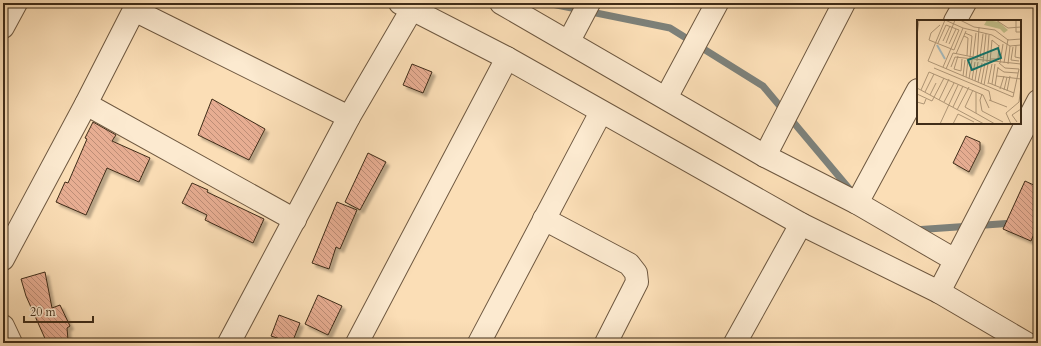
<svg xmlns="http://www.w3.org/2000/svg" width="1041" height="346" font-family="Cardo,serif">
	<style>
		.lines { fill: none; stroke-linecap: round; stroke-linejoin: round }
		.stream { stroke: #7d817a; stroke-width: 7 }
		.building { fill: url(#building-back-hatch); stroke: #3f2c18; filter: url(#shadow) }
		.minor-casing { stroke: #6e5840; stroke-width: 24 }
		.minor { stroke: #fcead0; stroke-width: 22 }
		.inset-river { fill: none; stroke: #a6b9bb; stroke-width: 2 }
		.inset-road { fill: none; stroke: #b09777; stroke-width: 1 }
		.view { fill: #0f766e; fill-opacity: 0.15; stroke: #0f766e; stroke-width: 2 }
		.inset-edge { fill: none; stroke: #3f2c18; stroke-width: 2 }
	</style>
	<defs>
		<pattern id="building-back-hatch" width="6" height="6" patternUnits="userSpaceOnUse"><rect width="6" height="6" fill="#e7ad92"/><path d="M-1 5l2 2M0 0l6 6M5-1l2 2" fill="none" stroke="#bd8d76"/></pattern>
		<filter id="shadow"><feDropShadow dx="3.5" dy="3.5" stdDeviation="1" flood-color="#0004"/></filter>
	</defs>
	<rect width="100%" height="100%" fill="#fbdeb6"/>
	<filter id="stains"><feTurbulence type="fractalNoise" baseFrequency=".005" numOctaves="4"/><feColorMatrix values="0 0 0 0 .2 0 0 0 0 .09 0 0 0 0 .02 0 0 0 .5 -.17"/></filter>
	<radialGradient id="worn" r=".72"><stop offset=".6" stop-color="#630" stop-opacity="0"/><stop offset="1" stop-color="#630" stop-opacity=".3"/></radialGradient>
	<g class="lines">
		<g class="stream">
			<path d="M547 3 670 28 763 86 852 192"/>
			<path d="M914 230 1014 223"/>
		</g>
	</g>
	<g class="building">
		<path d="M412 64 432 72 423 93 403 85Z"/>
		<path d="M212 99 265 129 249 160 198 135Z"/>
		<path d="M93 122 116 135 112 141 150 158 139 182 107 168 86 215 56 202 65 182 68 183 87 139 85 138Z"/>
		<path d="M966 136 980 142V150L969 172 953 163Z"/>
		<path d="M368 153 386 162 360 210 345 202Z"/>
		<path d="M1025 181 1038 187V224L1031 241 1003 229Z"/>
		<path d="M192 183 208 190 207 192 264 219 253 243 205 220 207 215 182 203Z"/>
		<path d="M337 202 357 210 340 249 336 247 329 269 312 263Z"/>
		<path d="M45 272 52 308 60 305 70 326 67 328 68 340 59 343H47L26 296 21 279Z"/>
		<path d="M318 295 342 306 328 335 305 324Z"/>
		<path d="M279 315 300 323 292 343 271 336Z"/>
	</g>
	<g class="lines">
		<g class="minor-casing">
			<g id="minor">
				<path d="M400 3 507 58 801 224 939 292 1026 343"/>
				<path d="M501 3 765 156 857 203 955 260"/>
				<path d="M955 21 965 3"/>
				<path d="M3 27 16 3"/>
				<path d="M569 41 589 3"/>
				<path d="M666 98 717 3"/>
				<path d="M86 104 295 220"/>
				<path d="M765 156 844 3"/>
				<path d="M857 203 918 90"/>
				<path d="M544 219 629 264 636 273 637 282 606 343"/>
				<path d="M3 259 86 104 134 10 349 117"/>
				<path d="M939 292 1038 101"/>
				<path d="M3 326 11 343"/>
				<path d="M229 343 349 117 412 9"/>
				<path d="M357 343 507 58"/>
				<path d="M479 343 601 112"/>
				<path d="M735 343 801 224"/>
			</g>
		</g>
		<use href="#minor" class="minor"/>
	</g>
	<g transform="translate(917 20)">
		<rect width="104" height="104" fill="#fbdeb6"/>
		<path d="M70 0 82 2 91 10 87 13 83 9 67 5Z" fill="#c3c08b"/>
		<path class="inset-river" d="M20 25 28 39"/>
		<path class="inset-road" d="M28 0 11 41 96 77 102 49 88 48 82 43M43 0 57 7 78 10 91 20 104 19M79 0 91 8 104 7M99 0V12H104M23 5 14 13 12 20 37 30 46 8 28 0M46 8 75 15 93 26 104 25M48 13 55 16 53 38M66 14 63 37 67 38M0 16 2 0M47 16 51 18 50 36M26 21 33 6M21 23 29 5 42 10 26 47M29 23 38 0M32 24 39 9M99 26 98 37 103 38M96 27 94 40 102 41M39 34 49 11M41 36 37 49 44 51 45 39M73 39H81L82 25M60 41 62 7M66 42 69 14M70 42 72 15M73 42 75 20 82 26M83 43 86 24M87 43 91 19M91 44 93 26M34 47 38 37 104 44M17 48 72 71 74 81M81 48 87 52 101 53M29 49 36 33 56 37 59 13M46 56 48 40M80 56 104 59M49 57 51 40M52 59 55 40M55 60 58 42M58 61 61 42M61 62 65 43M72 63 97 73M64 64 68 43M71 64 75 44M75 64 78 44M67 65 71 44M78 66 81 47M0 68 67 104M83 69 87 56M4 70 12 52 66 75 72 88M56 70 48 87 78 104M87 70 90 57M90 71 93 56M8 72 17 54M59 72V93M0 74 15 81 27 58M65 74 63 80 65 91 86 102M13 75 19 63M22 80 32 59M72 80 90 87M0 82 7 84 9 79M27 82 37 63M36 87 46 66M40 90 52 67M100 102 95 95 104 89M23 104 41 65M36 104 41 94 57 102M94 104 89 93 102 82 104 66"/>
		<path class="view" d="M81 28 84 38 55 50 51 40Z"/>
		<rect width="104" height="104" class="inset-edge"/>
	</g>
	<rect width="1041" height="346" fill="none" stroke="#fbdeb6" stroke-width="16"/>
	<rect x="4" y="4" width="1033" height="338" fill="none" stroke="#3f2c18" stroke-width="2"/>
	<rect x="8" y="8" width="1025" height="330" fill="none" stroke="#3f2c18"/>
	<path d="M24 316v6h69v-6" fill="none" stroke="#3f2c18" stroke-width="2"/>
	<text x="30" y="316" font-size="12" fill="#3f2c18" stroke="#fcead0" stroke-width="3" paint-order="stroke">20 m</text>
	<rect width="100%" height="100%" filter="url(#stains)"/>
	<rect width="100%" height="100%" fill="url(#worn)"/>
</svg>
